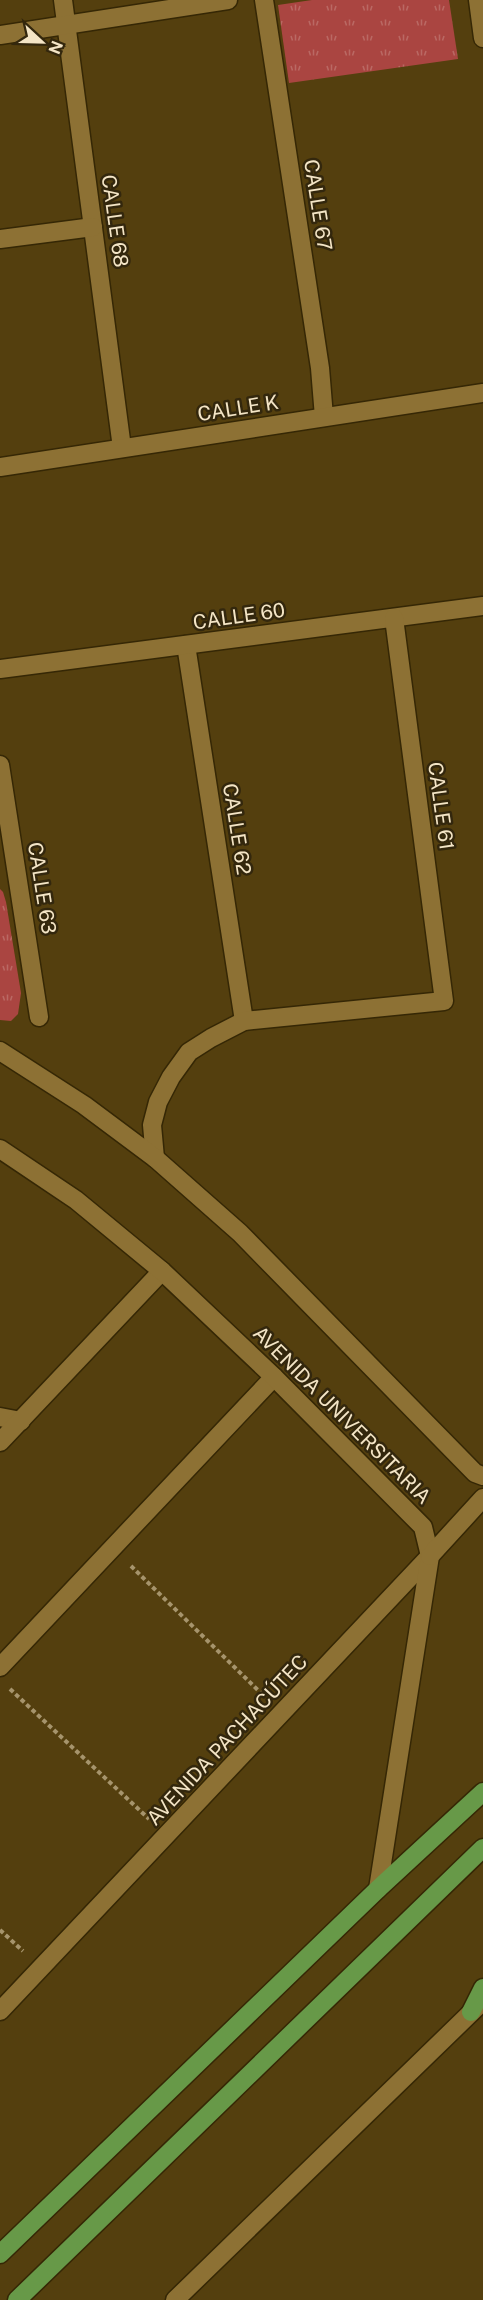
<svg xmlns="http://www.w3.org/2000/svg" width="483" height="2300" font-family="'Public Sans',sans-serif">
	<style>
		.park { fill: url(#park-tufts) }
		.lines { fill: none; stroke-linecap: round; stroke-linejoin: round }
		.street-casing { stroke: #352705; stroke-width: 21 }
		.secondary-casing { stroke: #352705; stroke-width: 21 }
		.primary-casing { stroke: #352705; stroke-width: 21 }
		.path { stroke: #a6946c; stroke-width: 4; stroke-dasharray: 4.5 3; stroke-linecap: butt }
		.street { stroke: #8d7134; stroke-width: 18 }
		.secondary { stroke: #8d7134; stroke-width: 18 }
		.primary { stroke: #679948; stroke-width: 18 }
		.labels { text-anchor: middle; stroke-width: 5; stroke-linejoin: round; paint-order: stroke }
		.street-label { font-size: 20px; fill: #f4e5c6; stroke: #33270d }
	</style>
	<defs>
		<pattern id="park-tufts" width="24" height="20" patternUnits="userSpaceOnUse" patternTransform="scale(1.5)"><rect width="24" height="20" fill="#aa4541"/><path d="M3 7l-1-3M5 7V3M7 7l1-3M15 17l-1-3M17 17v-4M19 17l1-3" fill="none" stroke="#ba6964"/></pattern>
	</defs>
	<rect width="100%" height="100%" fill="#543f0e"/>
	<g class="park">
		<path d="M312 0H449L458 59 289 83 278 5Z"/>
		<path d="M0 889 3 892 6 902 21 993 18 1014 11 1021 0 1020Z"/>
	</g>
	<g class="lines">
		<g class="street-casing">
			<g id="street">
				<path d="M63 0 122 448"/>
				<path d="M264 0 320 368 324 417"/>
				<path d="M478 0 483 38"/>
				<path d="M0 35 228 0"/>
				<path d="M0 239 93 227"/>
				<path d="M0 467 483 393"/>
				<path d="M186 645 244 1021"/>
				<path d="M0 669 483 606"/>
				<path d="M0 765 39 1017"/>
				<path d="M155 1158 152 1125 158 1102 171 1077 189 1052 211 1038 244 1021 444 1001 394 618"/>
				<path d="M0 1417 21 1421"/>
				<path d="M0 1442 162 1271"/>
				<path d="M0 1667 274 1377"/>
				<path d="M0 2011 430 1556"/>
				<path d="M175 2300 482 2002"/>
			</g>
		</g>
		<g class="secondary-casing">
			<g id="secondary">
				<path d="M0 1051 84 1105 155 1158 240 1233 475 1473 483 1476"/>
				<path d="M0 1149 76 1200 162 1271 274 1377 423 1527 430 1556 378 1889"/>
				<path d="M430 1556 483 1498"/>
			</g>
		</g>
		<g class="primary-casing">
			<g id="primary">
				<path d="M471 2012 483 1988"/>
				<path d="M0 2254 378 1889 483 1792"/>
				<path d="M17 2300 483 1848"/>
			</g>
		</g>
		<g class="path">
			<path d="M131 1566 265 1697"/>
			<path d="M10 1689 149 1819"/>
			<path d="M0 1930 23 1951"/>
		</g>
		<use href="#street" class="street"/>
		<use href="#secondary" class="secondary"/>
		<use href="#primary" class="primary"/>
	</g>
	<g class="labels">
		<g class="street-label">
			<text transform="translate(318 205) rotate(81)" y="7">CALLE 67</text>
			<text transform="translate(115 221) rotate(82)" y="7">CALLE 68</text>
			<text transform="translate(238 408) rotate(-9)" y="7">CALLE K</text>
			<text transform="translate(239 616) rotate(-8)" y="7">CALLE 60</text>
			<text transform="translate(441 806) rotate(82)" y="7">CALLE 61</text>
			<text transform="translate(237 829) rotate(81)" y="7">CALLE 62</text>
			<text transform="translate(42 888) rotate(81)" y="7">CALLE 63</text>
			<text transform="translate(342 1415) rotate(45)" y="7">AVENIDA UNIVERSITARIA</text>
			<text transform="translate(227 1740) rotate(-47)" y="7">AVENIDA PACHACÚTEC</text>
		</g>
	</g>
	<g transform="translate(42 42) rotate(112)" stroke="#33270d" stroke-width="4.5" paint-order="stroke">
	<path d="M0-4.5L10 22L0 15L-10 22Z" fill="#f4e5c6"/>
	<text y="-9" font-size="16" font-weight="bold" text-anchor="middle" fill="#f4e5c6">N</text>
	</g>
</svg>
